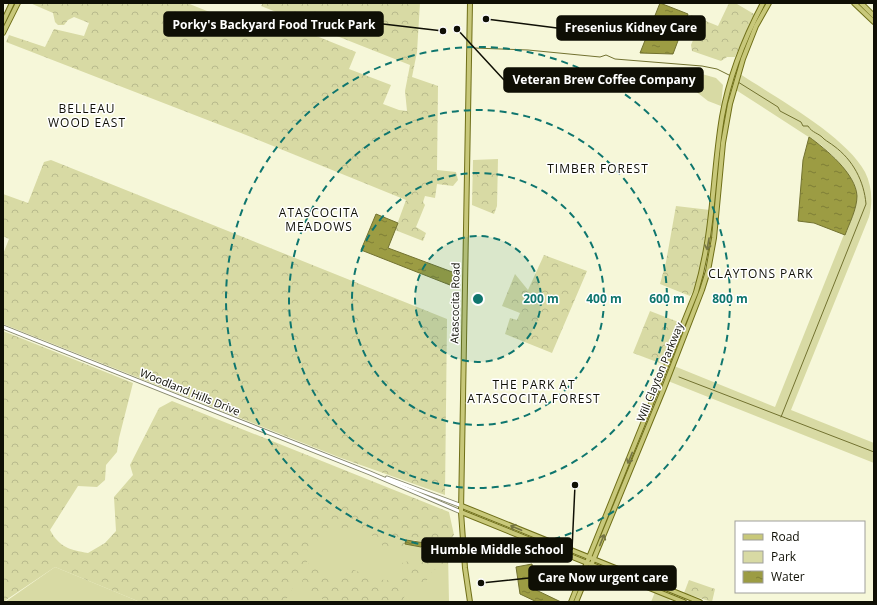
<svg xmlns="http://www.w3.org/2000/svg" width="877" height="605" font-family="'Open Sans',sans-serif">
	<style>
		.green { fill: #d8daa4 }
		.forest { fill: url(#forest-crowns) }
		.water { fill: url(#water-ripples); stroke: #727230 }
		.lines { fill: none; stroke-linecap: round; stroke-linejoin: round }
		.stream { stroke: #727230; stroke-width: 1 }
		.minor-casing { stroke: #86876c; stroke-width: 5 }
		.major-casing { stroke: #6f6f18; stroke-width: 6 }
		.minor { stroke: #fff; stroke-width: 3 }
		.major { stroke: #c8c87a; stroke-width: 4 }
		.oneway { stroke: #757545 }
		.ring { fill: none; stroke: #0f766e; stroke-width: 2; stroke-dasharray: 7 5 }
		.labels { text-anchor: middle; stroke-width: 3; stroke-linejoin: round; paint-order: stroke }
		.street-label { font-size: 11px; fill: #0f0f05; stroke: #fff }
		.neighbourhood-label { font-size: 12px; letter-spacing: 1px; fill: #0f0f05; stroke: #fff }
		.centre { fill: #0f766e; stroke: #fff; stroke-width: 2 }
		.ring-label { font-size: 12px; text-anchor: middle; font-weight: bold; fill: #0f766e; stroke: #fff; stroke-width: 3; stroke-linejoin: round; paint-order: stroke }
		.leader { fill: none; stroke: #0f0f05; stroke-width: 1.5 }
		.callout-dot { fill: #0f0f05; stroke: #fff; stroke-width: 1.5 }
		.callout { fill: #0f0f05; stroke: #0f0f05; stroke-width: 1.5 }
		.callout-label { font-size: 12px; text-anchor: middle; font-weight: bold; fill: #fff }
	</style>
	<defs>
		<pattern id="forest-crowns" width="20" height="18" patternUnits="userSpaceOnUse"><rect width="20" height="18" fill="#d8daa4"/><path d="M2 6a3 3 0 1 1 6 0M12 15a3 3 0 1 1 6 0" fill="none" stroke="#b8ba8c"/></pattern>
		<pattern id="water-ripples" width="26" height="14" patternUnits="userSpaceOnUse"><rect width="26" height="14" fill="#9c9c43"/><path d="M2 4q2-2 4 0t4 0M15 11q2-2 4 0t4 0" fill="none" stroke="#7e7e36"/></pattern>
	</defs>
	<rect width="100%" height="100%" fill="#f6f7d9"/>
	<g class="green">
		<path d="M695 72 716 78 723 85 721 106 708 101 689 86Z"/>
		<path d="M740 74C775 97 846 136 865 172 872 186 873 202 869 217L791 410 874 443V463L668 381 674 366 775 407 855 207V188L851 179 833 156 821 145 736 90Z"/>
		<path d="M331 507 410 545 421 547 425 543 442 541 450 534 448 553 449 602H386L400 582 334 602H282Z"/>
		<path d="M55 567 140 602H5Z"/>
		<path d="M655 592 670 599 669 602H651Z"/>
	</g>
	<g class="forest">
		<path d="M30 3H187L260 32 267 16 356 52 349 69 391 85 383 104 399 110 407 111 405 91 410 65 261 6 263 3H420L417 52 412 77 438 86 437 170 456 172 458 180 453 186 437 184 435 198 425 196 423 202 425 205 416 227 426 233 423 241 395 230 406 200 241 133 6 42 9 35 45 47 54 29 84 36 89 23 74 17 68 20 64 25H58L55 22 53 13Z"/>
		<path d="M729 3 737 4 754 14 735 57H727L721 61 692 51 691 45 696 33 687 30 691 15 718 26Z"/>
		<path d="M498 159 497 206 494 214 472 205 473 160Z"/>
		<path d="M51 160 447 319 445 495 341 458 3 324V254L9 239 3 236V194L28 203 44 162Z"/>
		<path d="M676 206 710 210C707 229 702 283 690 296L660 284 666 262Z"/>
		<path d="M544 255 587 271 552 353 505 334 510 318 517 320 520 313 502 306 515 274 528 290Z"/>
		<path d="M650 311 681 323 665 365 633 353Z"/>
		<path d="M3 331 133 383 119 438 117 452 106 465 105 480 97 487 78 486 50 530C59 547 70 550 88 553L105 543 116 531 114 497 133 475 130 465 159 408 172 401 449 512 454 535 442 548 414 540H406L404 548 383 546 374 537 357 526 323 532 285 602H140L55 567 3 602Z"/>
		<path d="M425 556 448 561 447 567 432 570C429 583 421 584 410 587L402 601 399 602H328L300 587 309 562 337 578 345 565C362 574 386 587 404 576L402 563Z"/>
		<path d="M689 580 715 589 712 602 684 593Z"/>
	</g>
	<g class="water">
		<path d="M660 3 688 14 673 54 640 53Z"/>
		<path d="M809 137C826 149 856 174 857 196 857 209 849 224 845 235L814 223 798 221 803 160Z"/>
		<path d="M376 214 398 223 388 248 455 273V287L361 250Z"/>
		<path d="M406 540 425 543 421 547 405 544Z"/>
		<path d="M532 564 536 590 561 602H537L520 594 516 567Z"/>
	</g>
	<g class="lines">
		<g class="stream">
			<path d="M474 48 528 50 600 57 606 55 615 59 702 66 717 69 731 76"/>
			<path d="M738 82 778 107 780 111 801 122 803 126H808C812 133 819 133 824 139 828 142 830 143 834 146 853 160 864 181 866 204L781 417"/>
			<path d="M679 377 874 452"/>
		</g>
		<g class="minor-casing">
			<g id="minor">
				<path d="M3 327 370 473 461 512"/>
				<path d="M387 478 462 506"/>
			</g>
		</g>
		<g class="major-casing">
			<g id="major">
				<path d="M854 3 874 22"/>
				<path d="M861 3 874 16"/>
				<path d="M3 22 12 3"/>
				<path d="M3 33 18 3"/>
				<path d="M462 506 700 602"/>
				<path d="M461 512 684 602"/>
				<path d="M470 602 465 568 461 512 470 3"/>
				<path d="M571 602 696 292C714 232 712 177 722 117 729 77 744 39 763 3"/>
				<path d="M576 602 664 388 702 290 708 271 714 238 723 143 730 104 743 59 756 26 769 3"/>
			</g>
		</g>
		<use href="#minor" class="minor"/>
		<use href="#major" class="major"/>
	</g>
	<defs><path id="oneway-shaft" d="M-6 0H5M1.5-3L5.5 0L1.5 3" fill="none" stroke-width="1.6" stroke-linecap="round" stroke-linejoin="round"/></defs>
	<g class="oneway">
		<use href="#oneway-shaft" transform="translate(708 244) rotate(100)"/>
		<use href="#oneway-shaft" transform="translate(630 458) rotate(112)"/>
		<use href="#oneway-shaft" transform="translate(516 528) rotate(-157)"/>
		<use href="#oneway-shaft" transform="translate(602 540) rotate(-68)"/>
	</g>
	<circle cx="478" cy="299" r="63" fill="#0f766e" fill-opacity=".12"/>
	<g class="ring">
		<circle cx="478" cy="299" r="63"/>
		<circle cx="478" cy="299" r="126"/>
		<circle cx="478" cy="299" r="189"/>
		<circle cx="478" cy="299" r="252"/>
	</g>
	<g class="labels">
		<g class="street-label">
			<text transform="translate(455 303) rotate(-89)" y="4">Atascocita Road</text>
			<text transform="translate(660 372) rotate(-68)" y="4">Will Clayton Parkway</text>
			<text transform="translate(190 392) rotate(22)" y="4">Woodland Hills Drive</text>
		</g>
		<g class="neighbourhood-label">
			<text x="87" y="113">BELLEAU<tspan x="87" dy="14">WOOD EAST</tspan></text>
			<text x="598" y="173">TIMBER FOREST</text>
			<text x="319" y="217">ATASCOCITA<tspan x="319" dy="14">MEADOWS</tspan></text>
			<text x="761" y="278">CLAYTONS PARK</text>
			<text x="534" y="389">THE PARK AT<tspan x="534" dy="14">ATASCOCITA FOREST</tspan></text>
		</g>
	</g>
	<circle cx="478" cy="299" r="6" class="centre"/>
	<g class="ring-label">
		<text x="541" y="303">200 m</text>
		<text x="604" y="303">400 m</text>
		<text x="667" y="303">600 m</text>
		<text x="730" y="303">800 m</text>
	</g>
	<path class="leader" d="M443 31L383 24M486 19L557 28M457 29L504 80M575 485L572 550M481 583L529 578"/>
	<g class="callout-dot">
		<circle cx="443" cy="31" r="4"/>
		<circle cx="486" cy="19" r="4"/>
		<circle cx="457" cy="29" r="4"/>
		<circle cx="575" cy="485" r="4"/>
		<circle cx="481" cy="583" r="4"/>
	</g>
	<g class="callout">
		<rect x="164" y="12" width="219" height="24" rx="4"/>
		<rect x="557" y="16" width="148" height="24" rx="4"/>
		<rect x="504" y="68" width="199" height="24" rx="4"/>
		<rect x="422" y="538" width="150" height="24" rx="4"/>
		<rect x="529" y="566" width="147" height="24" rx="4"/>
	</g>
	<g class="callout-label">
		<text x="274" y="29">Porky's Backyard Food Truck Park</text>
		<text x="631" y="32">Fresenius Kidney Care</text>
		<text x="604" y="84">Veteran Brew Coffee Company</text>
		<text x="497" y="554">Humble Middle School</text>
		<text x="603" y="582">Care Now urgent care</text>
	</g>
	<rect width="877" height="605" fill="none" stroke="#0f0f05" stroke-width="8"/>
	<rect x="735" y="521" width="130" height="72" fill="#ffffff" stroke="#9f9f9b"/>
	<rect x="743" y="534" width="20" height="6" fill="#c8c87a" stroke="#9f9f9b"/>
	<text x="771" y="541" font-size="12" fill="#0f0f05">Road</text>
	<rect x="743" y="551" width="20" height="12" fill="#d8daa4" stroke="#9f9f9b"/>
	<text x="771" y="561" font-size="12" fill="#0f0f05">Park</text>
	<rect x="743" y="571" width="20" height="12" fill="url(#water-ripples)" stroke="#9f9f9b"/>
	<text x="771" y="581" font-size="12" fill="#0f0f05">Water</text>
</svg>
